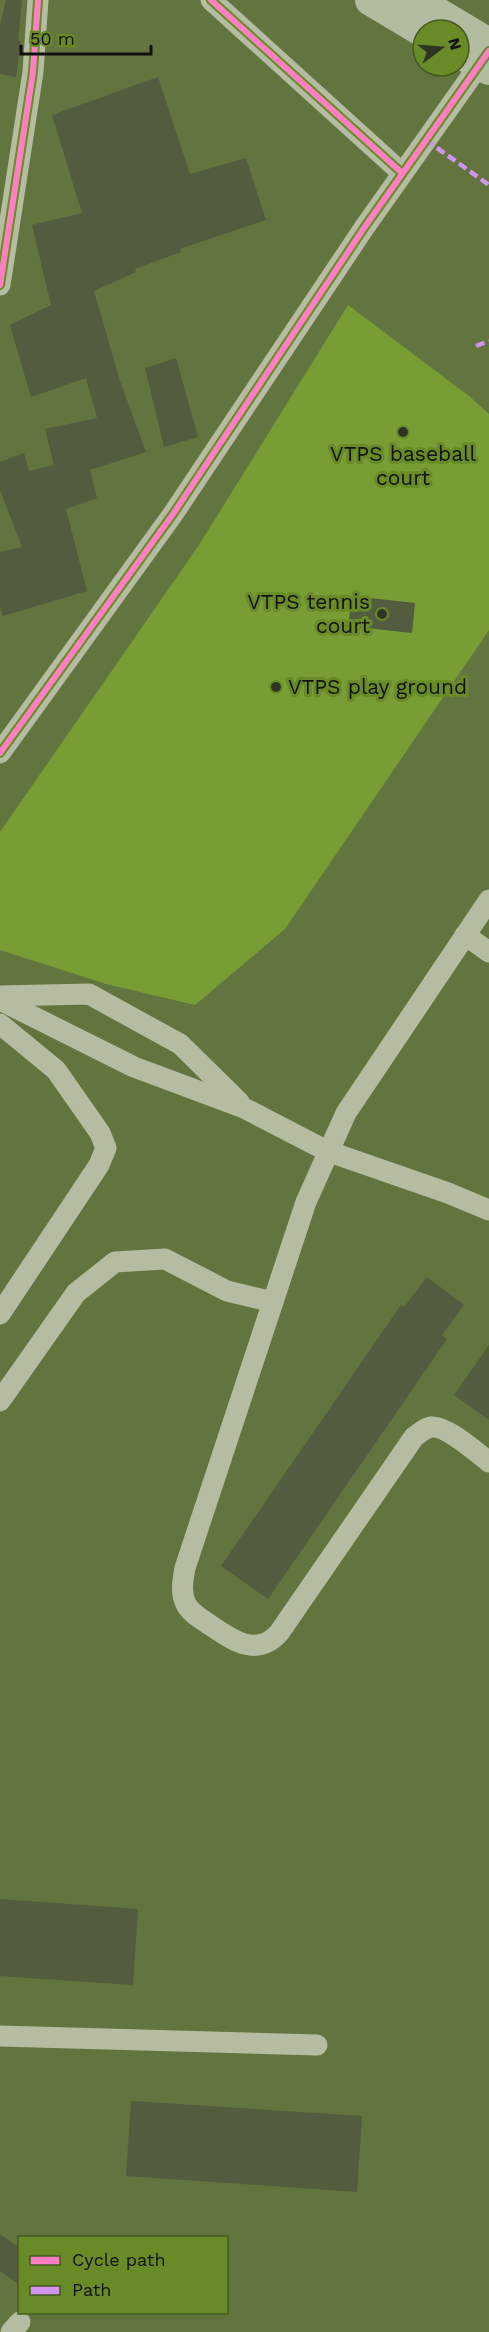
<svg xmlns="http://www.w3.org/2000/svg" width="489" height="2332" font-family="'Work Sans',sans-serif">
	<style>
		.green { fill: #789d34 }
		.building { fill: #525c3f }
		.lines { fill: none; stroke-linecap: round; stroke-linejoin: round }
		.minor { stroke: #b4bda1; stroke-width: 21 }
		.highway { stroke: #b2bca1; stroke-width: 32 }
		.quiet { stroke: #d193ec; stroke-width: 4.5; stroke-dasharray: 9 4.5; stroke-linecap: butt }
		.cycleway-casing { stroke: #688b28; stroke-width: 10 }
		.cycleway { stroke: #ff80c0; stroke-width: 6 }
		.poi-dot { fill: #2d3421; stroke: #688b28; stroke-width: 2 }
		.labels { text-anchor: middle; stroke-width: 6; stroke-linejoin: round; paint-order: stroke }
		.poi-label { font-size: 21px; fill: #111; stroke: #688b28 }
	</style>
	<rect width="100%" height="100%" fill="#62753e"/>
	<path class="green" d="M348 305 469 396 489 414V630L285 929 195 1005 106 984 0 950V832L199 545Z"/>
	<g class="building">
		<path d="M6 0H22L18 41H21L16 77 0 74V25Z"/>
		<path d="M158 77 190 174 246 158 266 220 180 249 181 252 135 269 136 272 94 291 120 381 146 452 90 470 97 498 66 509 87 591 3 616 0 607V552L22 547 0 490V462L24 453 29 471 54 465 45 429 97 418 86 378 31 397 10 325 51 305 32 225 82 213 52 115Z"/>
		<path d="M176 358 198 437 164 447 145 368Z"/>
		<path d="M352 596 415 603 412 633 348 626Z"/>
		<path d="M427 1277 464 1305 442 1335 447 1339 268 1599 221 1566 401 1305 404 1307Z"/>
		<path d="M489 1345V1420L454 1395Z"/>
		<path d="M0 1899 138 1909 133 1985 0 1976Z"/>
		<path d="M131 2101 362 2116 357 2192 126 2176Z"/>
		<path d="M0 2234 20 2248V2285L0 2271Z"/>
	</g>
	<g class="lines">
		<g class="minor">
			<path d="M211 0 402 173"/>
			<path d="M0 285 33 72 38 0"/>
			<path d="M0 753 173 514 364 228 487 54"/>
			<path d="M489 900 346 1113 306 1202 185 1568C183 1580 180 1592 186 1604 191 1614 202 1619 210 1625 233 1640 256 1658 279 1633L414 1437C419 1434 424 1428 431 1427 446 1425 477 1453 489 1462"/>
			<path d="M465 935 489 952"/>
			<path d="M0 996 89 994 180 1044 239 1102"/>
			<path d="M0 1000 134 1067 244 1108 327 1151 448 1193 489 1210"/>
			<path d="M0 1024 56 1070 100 1133 106 1148 99 1165 0 1314"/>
			<path d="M0 1401 76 1293 115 1262 165 1259 227 1291 273 1302"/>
			<path d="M0 2036 317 2045"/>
			<path d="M11 2332 20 2322"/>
		</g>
		<g class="highway">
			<path d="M371 0 423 31"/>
			<path d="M415 0 489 44"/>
			<path d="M459 52 489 69"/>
		</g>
		<g class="quiet">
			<path d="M426 140 489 185"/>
			<path d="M476 346 489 341"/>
		</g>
		<g class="cycleway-casing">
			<g id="cycleway">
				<path d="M211 0 402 173"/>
				<path d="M0 285 33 72 38 0"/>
				<path d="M0 753 173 514 364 228 489 51"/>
			</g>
		</g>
		<use href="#cycleway" class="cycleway"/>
	</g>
	<g class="poi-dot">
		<circle cx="403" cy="432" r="6"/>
		<circle cx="382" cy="614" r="6"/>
		<circle cx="276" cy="687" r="6"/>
	</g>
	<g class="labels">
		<g class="poi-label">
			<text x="403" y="461">VTPS baseball<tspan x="403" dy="24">court</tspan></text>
			<text x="370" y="609" text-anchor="end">VTPS tennis<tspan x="370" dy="24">court</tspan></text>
			<text x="288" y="694" text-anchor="start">VTPS play ground</text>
		</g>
	</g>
	<rect x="18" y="2236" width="210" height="78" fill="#688b28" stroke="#455a1f" stroke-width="1.5"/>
	<rect x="30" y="2256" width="30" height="9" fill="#ff80c0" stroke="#455a1f" stroke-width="1.5"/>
	<text x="72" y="2266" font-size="18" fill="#111111">Cycle path</text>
	<rect x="30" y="2286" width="30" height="9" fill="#d193ec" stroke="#455a1f" stroke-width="1.5"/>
	<text x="72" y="2296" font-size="18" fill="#111111">Path</text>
	<g transform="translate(441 48) rotate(74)"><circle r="28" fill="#688b28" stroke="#455a1f" stroke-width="1.5"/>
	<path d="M0-4.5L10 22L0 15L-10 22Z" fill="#2d3421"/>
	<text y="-9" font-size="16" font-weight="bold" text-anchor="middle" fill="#111111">N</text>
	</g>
	<path d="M21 45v9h130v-9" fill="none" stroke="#111111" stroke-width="3"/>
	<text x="30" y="45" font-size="18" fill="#111111" stroke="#688b28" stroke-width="4.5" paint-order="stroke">50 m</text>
</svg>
